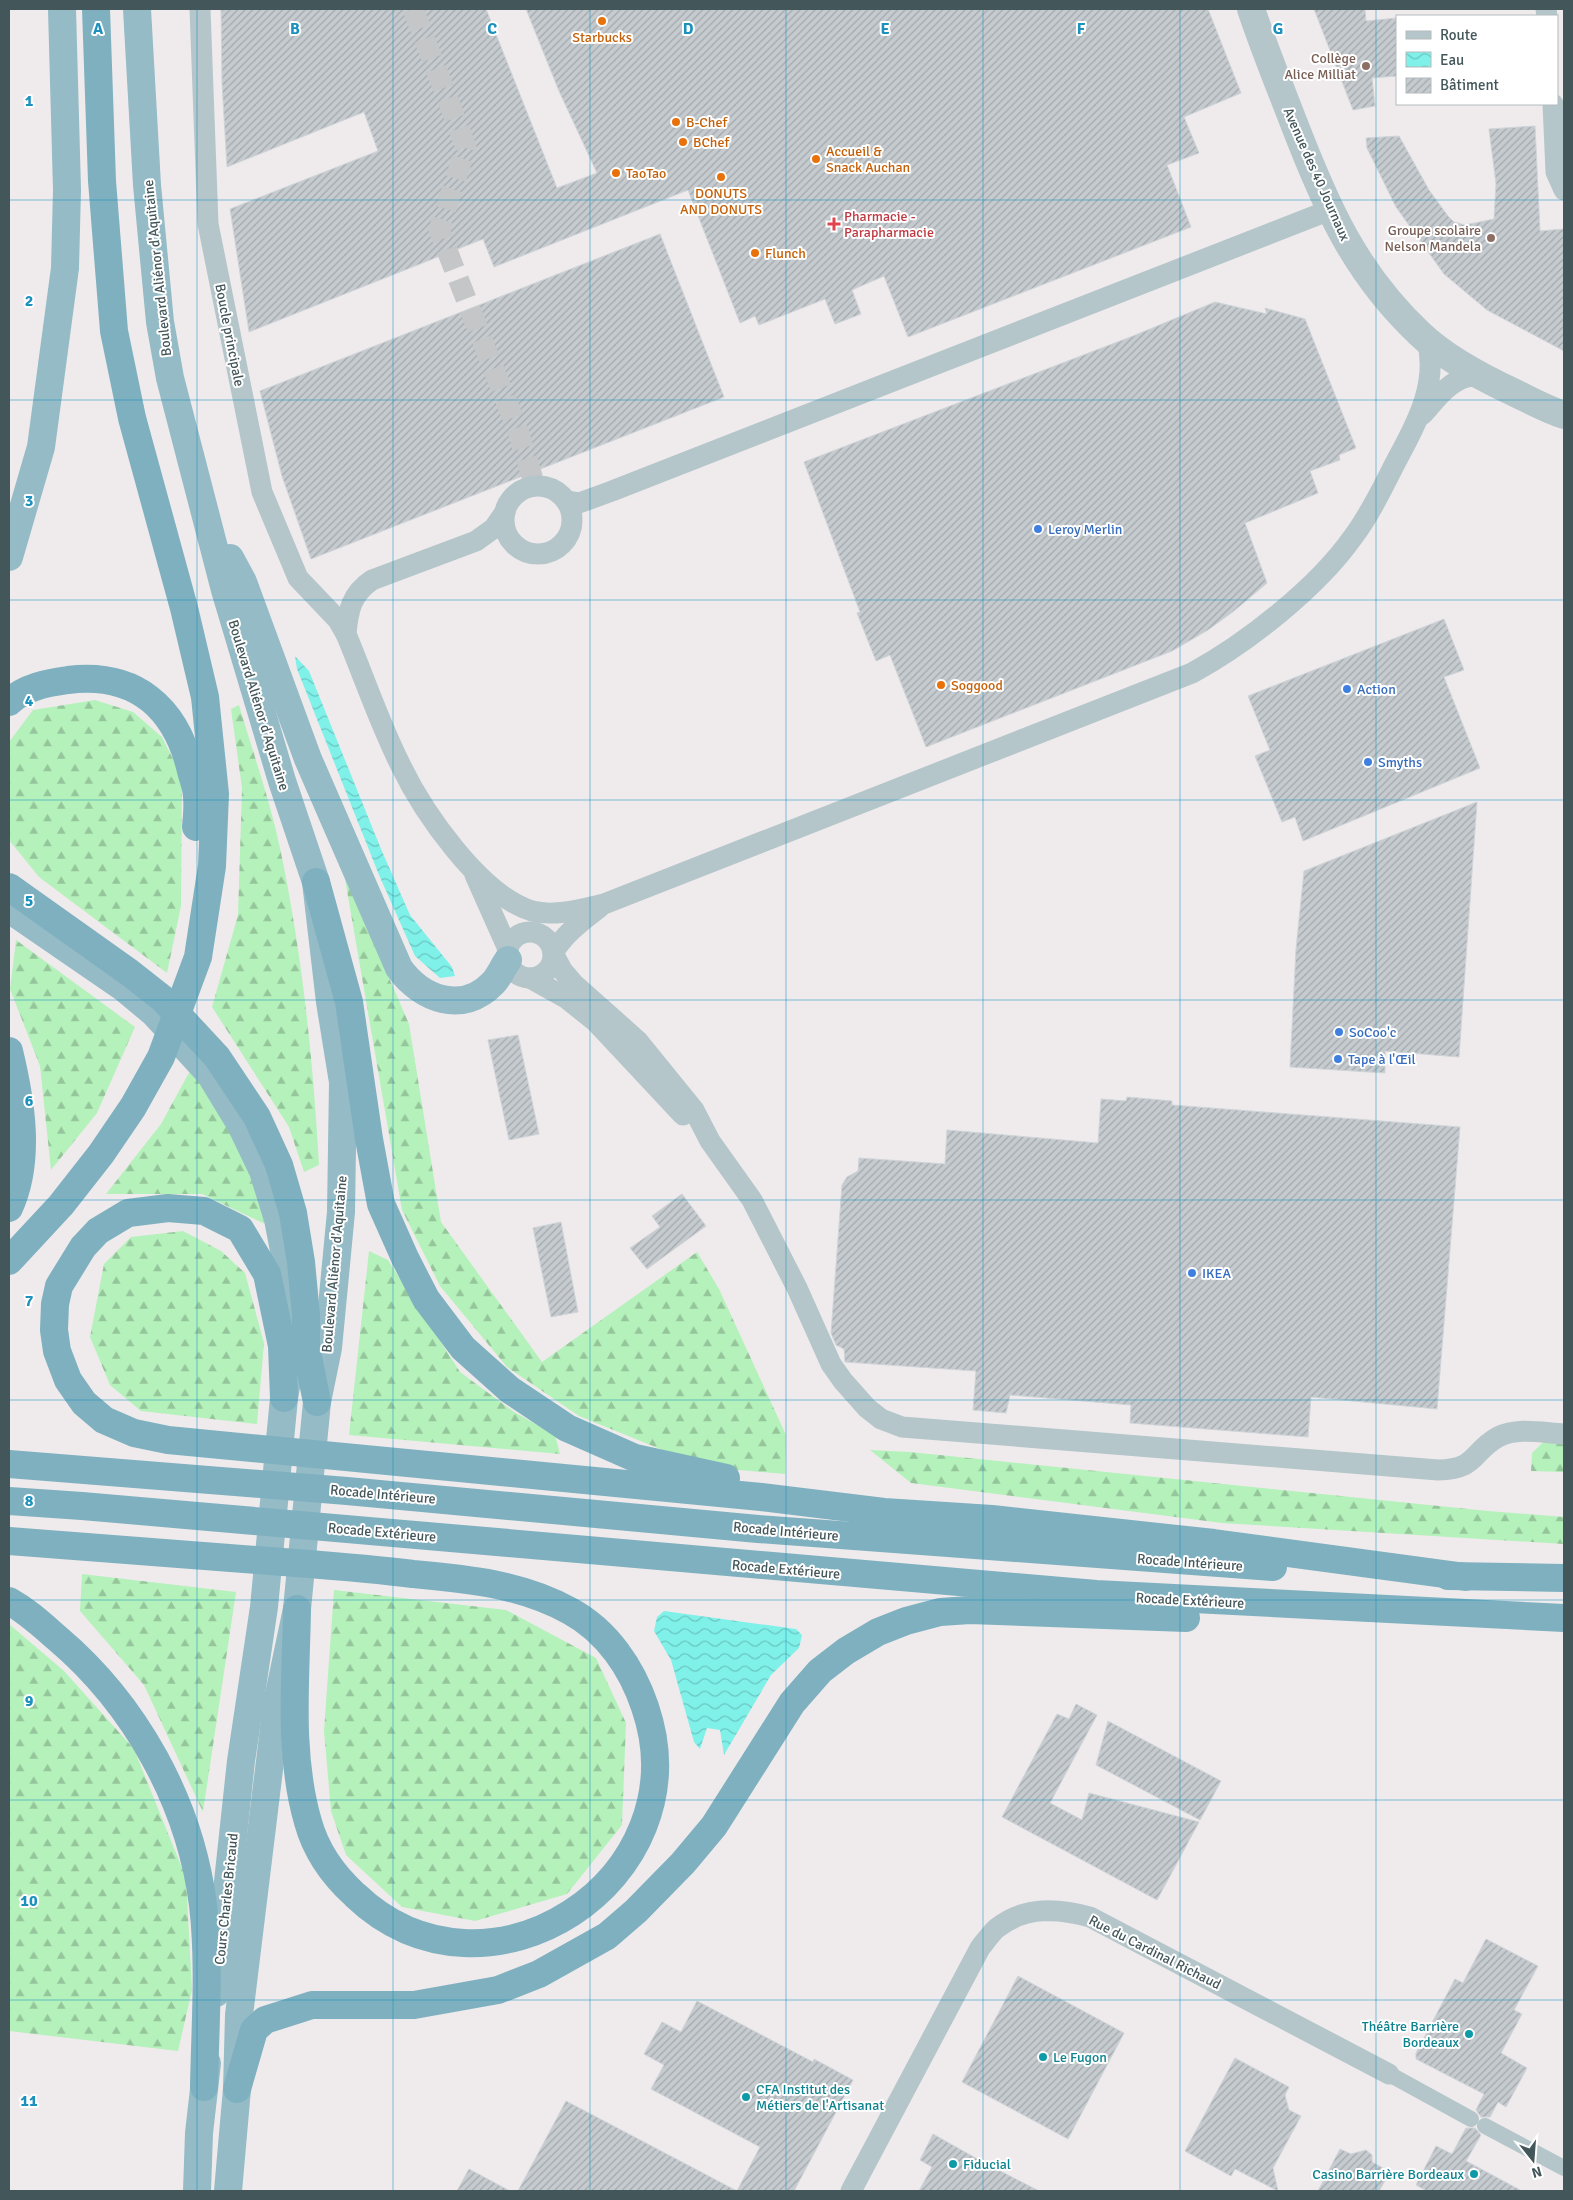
<svg xmlns="http://www.w3.org/2000/svg" width="1573" height="2200" font-family="Signika,sans-serif">
	<style>
		.forest { fill: url(#forest-firs) }
		.water { fill: url(#water-waves) }
		.building { fill: url(#building-hatch); stroke: #cfd4d8 }
		.lines { fill: none; stroke-linecap: round; stroke-linejoin: round }
		.minor-tunnel { stroke: #c4c6c8; stroke-width: 21; stroke-dasharray: 21 11; stroke-linecap: butt }
		.pedestrian { stroke: #b5c6ca; stroke-width: 16 }
		.minor { stroke: #b5c6ca; stroke-width: 21 }
		.tertiary { stroke: #b5c6ca; stroke-width: 28 }
		.trunk { stroke: #94bbc6; stroke-width: 28 }
		.motorway { stroke: #7fb0bf; stroke-width: 28 }
		.grid { fill: none; stroke: #1c91bd; stroke-width: 1; stroke-opacity: 0.55 }
		.food-dot { fill: #e8710a; stroke: #fff; stroke-width: 2 }
		.education-dot { fill: #8d6e63; stroke: #fff; stroke-width: 2 }
		.health-dot { fill: #e0444e; stroke: #fff; stroke-width: 2 }
		.shop-dot { fill: #3f7fe0; stroke: #fff; stroke-width: 2 }
		.culture-dot { fill: #0f9aa8; stroke: #fff; stroke-width: 2 }
		.labels { text-anchor: middle; stroke-width: 4; stroke-linejoin: round; paint-order: stroke }
		.food-label { font-size: 14px; fill: #c56008; stroke: #fff; text-anchor: start }
		.education-label { font-size: 14px; fill: #785e54; stroke: #fff; text-anchor: end }
		.street-label { font-size: 14px; fill: #43565a; stroke: #fff }
		.health-label { font-size: 14px; fill: #be3a42; stroke: #fff; text-anchor: start }
		.shop-label { font-size: 14px; fill: #366cbe; stroke: #fff; text-anchor: start }
		.culture-label { font-size: 14px; fill: #0d838f; stroke: #fff; text-anchor: start }
		.grid-label { font-size: 16px; text-anchor: middle; font-weight: bold; fill: #1c91bd; stroke: #fff; stroke-width: 4; stroke-linejoin: round; paint-order: stroke }
	</style>
	<defs>
		<pattern id="forest-firs" width="22" height="20" patternUnits="userSpaceOnUse" patternTransform="scale(1.25)"><rect width="22" height="20" fill="#b5f1bb"/><path d="M5 1l3.5 6h-7zM16 11l3.5 6h-7z" fill="#95c69b"/></pattern>
		<pattern id="water-waves" width="16" height="10" patternUnits="userSpaceOnUse" patternTransform="scale(1.25)"><rect width="16" height="10" fill="#7ff1e9"/><path d="M0 5q4-4 8 0t8 0" fill="none" stroke="#6ac6c0"/></pattern>
		<pattern id="building-hatch" width="6" height="6" patternUnits="userSpaceOnUse" patternTransform="scale(1.25)"><rect width="6" height="6" fill="#c5cbcf"/><path d="M-1 1l2-2M0 6l6-6M5 7l2-2" fill="none" stroke="#a2a8ab"/></pattern>
	</defs>
	<rect width="100%" height="100%" fill="#efebec"/>
	<g class="forest">
		<path d="M95 700 133 712 162 737 182 777 181 906 167 973 39 877 9 840V742L33 710Z"/>
		<path d="M239 705C253 753 270 800 280 848 302 952 313 1058 319 1165L304 1172 289 1127 212 1007 238 915 242 788 231 709Z"/>
		<path d="M344 873 409 1024 441 1222 542 1362 697 1252 719 1289 786 1435 785 1474 739 1470 675 1455 579 1416 507 1367 440 1286 402 1210Z"/>
		<path d="M16 940 135 1027 97 1113 51 1170 40 1066 10 989Z"/>
		<path d="M192 1067 231 1129 255 1179 265 1224 202 1194H106L161 1124Z"/>
		<path d="M183 1231 221 1251 245 1273 264 1343 257 1424 141 1411 110 1385 90 1337 104 1264 131 1237Z"/>
		<path d="M369 1251 388 1260 460 1372 514 1412 555 1435 560 1454 349 1435Z"/>
		<path d="M1564 1422V1472L1531 1471 1532 1453Z"/>
		<path d="M870 1450 910 1452 1488 1511 1564 1517V1544L1222 1523 911 1483Z"/>
		<path d="M82 1574 236 1592 203 1812 144 1685 80 1611Z"/>
		<path d="M334 1590 506 1610 596 1658 626 1723 622 1825 567 1894 475 1921 402 1907 346 1855 331 1811 324 1731Z"/>
		<path d="M9 1624 64 1671 134 1749 186 1878 192 1990 178 2051 9 2031Z"/>
	</g>
	<g class="water">
		<path d="M295 656 309 671 381 849 410 915 452 967 455 976 440 978 415 956 379 875 297 669Z"/>
		<path d="M664 1611 796 1629 802 1635 799 1648 771 1675 724 1755 720 1730 707 1728 700 1749 694 1742 671 1660 654 1631 657 1617Z"/>
	</g>
	<g class="building">
		<path d="M221 9H486L557 188 597 173 559 91 526 9H1208L1241 93 1184 117 1199 153 1167 165 1191 227 908 337 884 276 852 290 861 314 835 324 825 299 759 325 755 316 740 323 688 190 494 267 483 239 249 332 230 209 378 151 364 112 227 167 222 83Z"/>
		<path d="M1314 9H1365L1366 21 1397 18V76L1372 78 1375 106 1353 110Z"/>
		<path d="M1535 126 1540 231 1564 229V351L1487 310 1444 274 1396 207 1367 148 1366 138 1399 136 1429 190 1448 216 1454 222 1465 225 1494 219 1496 184 1489 129Z"/>
		<path d="M660 234 724 397 311 559 282 476 260 391Z"/>
		<path d="M1215 302 1267 314 1265 308 1305 319 1356 448 1339 455 1340 460 1310 471 1318 493 1245 523 1267 583 1234 611 1208 630 1172 651 926 747 890 655 876 661 857 613 860 612 804 462 1133 336Z"/>
		<path d="M1444 619 1464 670 1444 677 1480 768 1303 841 1295 817 1282 822 1255 756 1270 750 1248 696Z"/>
		<path d="M1477 802 1459 1057 1385 1051V1073L1290 1067 1296 949 1304 871Z"/>
		<path d="M518 1035 539 1134 509 1140 488 1040Z"/>
		<path d="M1127 1097 1172 1101V1105L1460 1127 1437 1409 1311 1397 1308 1437 1130 1423 1131 1405 1010 1395 1006 1413 973 1410 976 1371 845 1362 844 1349 836 1345 831 1333 842 1185 847 1177 858 1171 859 1158 945 1164 947 1130 1098 1143 1101 1099 1126 1101Z"/>
		<path d="M682 1194 706 1226 647 1269 630 1248 660 1227 652 1216Z"/>
		<path d="M561 1222 578 1312 551 1317 533 1228Z"/>
		<path d="M1076 1704 1097 1715 1050 1803 1082 1820 1089 1793 1199 1822 1157 1900 1002 1817 1057 1714 1069 1719Z"/>
		<path d="M1108 1721 1221 1781 1200 1820 1096 1765Z"/>
		<path d="M1486 1939 1538 1966 1514 2010 1522 2014 1501 2053 1527 2068 1506 2107 1498 2102 1490 2117H1481L1476 2110 1484 2094 1416 2059V2053L1455 1979 1463 1983Z"/>
		<path d="M1018 1976 1124 2033 1068 2139 962 2082Z"/>
		<path d="M697 2001 813 2062 814 2059 853 2080 794 2191H518L566 2101 737 2191 760 2147 651 2089 664 2065 644 2054 662 2022 681 2032Z"/>
		<path d="M1235 2058 1289 2087 1285 2095 1289 2110 1301 2116 1273 2168 1278 2191 1235 2169 1231 2176 1185 2151Z"/>
		<path d="M1466 2128H1475L1481 2135 1466 2161 1522 2191H1427L1416 2185 1436 2146 1452 2154Z"/>
		<path d="M933 2134 981 2161 1039 2191H919L932 2167 920 2160Z"/>
		<path d="M1340 2149 1351 2154 1366 2150 1372 2155V2162L1390 2172 1379 2191H1318Z"/>
		<path d="M469 2169 510 2191H457Z"/>
	</g>
	<g class="lines">
		<path class="minor-tunnel" d="M413 9 466 147 439 230 518 431 535 486"/>
		<g class="pedestrian">
			<path d="M1389 2074 1471 2119"/>
			<path d="M1485 2126 1564 2168"/>
		</g>
		<g class="minor">
			<path d="M200 9 208 224 262 492 298 578 338 620 346 634C364 677 379 722 400 764 423 812 480 895 532 911 555 917 582 909 604 904L1192 673C1247 643 1317 588 1353 537 1372 512 1385 482 1400 454 1419 419 1438 381 1427 340"/>
			<path d="M1546 9 1547 16"/>
			<path d="M1553 104 1556 172 1564 190"/>
			<path d="M1422 415C1434 402 1449 381 1467 377 1472 376 1478 376 1483 376"/>
			<circle cx="538" cy="520" r="34"/>
			<path d="M566 501 579 503 612 491 1330 210"/>
			<path d="M346 634C348 611 351 594 372 580L476 541 494 528 505 512"/>
			<path d="M475 875 508 949"/>
			<path d="M600 907C582 921 565 933 553 953L562 970 574 984 638 1041 694 1110 710 1141 752 1200 797 1288 831 1364 843 1381 867 1408 881 1419 902 1427 1438 1470C1478 1469 1471 1452 1498 1437 1518 1427 1543 1433 1564 1434"/>
			<circle cx="530" cy="955" r="23"/>
			<path d="M530 978 566 998 596 1022 683 1115"/>
			<path d="M851 2191 980 1948C985 1942 991 1933 997 1928 1025 1906 1058 1908 1090 1917L1389 2074"/>
		</g>
		<path class="tertiary" d="M1251 9C1264 48 1280 87 1295 126 1326 206 1355 273 1420 334 1445 358 1481 377 1513 392 1530 400 1546 409 1564 415"/>
		<g class="trunk">
			<path d="M137 9 147 185 160 322 170 378 225 590 282 781 316 882 330 1002 343 1082 341 1212 328 1348 317 1402 297 1609 277 1704 239 2015 237 2089 228 2191"/>
			<path d="M9 557 41 447 65 268 67 190 62 9"/>
			<path d="M230 558 243 582 308 759 399 968C421 999 463 1015 493 983 499 977 503 967 508 960"/>
			<path d="M9 909 124 988 154 1013 210 1074 241 1125 263 1171 278 1219 287 1266 292 1317 293 1347 284 1398 264 1607 241 1761 216 1993"/>
			<path d="M197 2191 199 2133 207 2063"/>
		</g>
		<g class="motorway">
			<path d="M9 702C25 687 47 683 68 680 135 672 176 707 191 771 193 779 197 788 197 797 198 806 197 817 196 827"/>
			<path d="M316 882 349 1002 369 1139 381 1204 405 1258 426 1299 463 1348 510 1390 567 1428 635 1458 726 1478"/>
			<path d="M9 887 130 973 163 999 217 1057 257 1117 279 1165 293 1213 301 1262 306 1315V1347L317 1402"/>
			<path d="M9 1051C21 1101 31 1160 9 1208"/>
			<path d="M9 1261 61 1205 101 1154 133 1107 161 1057 198 957 212 866 215 794 205 697 184 608 132 418 114 331 102 181 96 9"/>
			<path d="M284 1398 282 1346 267 1274 240 1229 204 1211 168 1208 128 1213 98 1231 83 1247 59 1286 55 1304 54 1330 57 1351 68 1380 84 1403 104 1420 134 1433 168 1440 761 1497 884 1512 992 1519 1214 1543 1466 1577"/>
			<path d="M9 1464 347 1491 758 1529 1273 1567"/>
			<path d="M9 1501 82 1506 1096 1594 1564 1618"/>
			<path d="M9 1541C104 1548 200 1555 296 1563 335 1566 374 1569 413 1574 468 1579 521 1584 570 1611 607 1631 632 1668 645 1707 704 1879 487 2021 355 1895 333 1875 316 1851 308 1822 288 1753 296 1679 297 1609"/>
			<path d="M1448 1576 1564 1578"/>
			<path d="M9 1601C27 1611 41 1624 57 1638 135 1704 190 1802 203 1905 210 1964 205 2028 204 2087"/>
			<path d="M237 2089 254 2030 265 2020 312 2005H414L498 1990 539 1974 607 1936 636 1911 683 1863 714 1826 792 1703 820 1671 846 1651 878 1632 906 1621 940 1612 970 1610 1186 1618"/>
		</g>
	</g>
	<path class="grid" d="M197 9V2191M393 9V2191M590 9V2191M786 9V2191M983 9V2191M1180 9V2191M1376 9V2191M9 200H1564M9 400H1564M9 600H1564M9 800H1564M9 1000H1564M9 1200H1564M9 1400H1564M9 1600H1564M9 1800H1564M9 2000H1564"/>
	<g class="food-dot">
		<circle cx="602" cy="21" r="5"/>
		<circle cx="676" cy="122" r="5"/>
		<circle cx="683" cy="142" r="5"/>
		<circle cx="816" cy="159" r="5"/>
		<circle cx="616" cy="173" r="5"/>
		<circle cx="721" cy="177" r="5"/>
		<circle cx="755" cy="253" r="5"/>
		<circle cx="941" cy="685" r="5"/>
	</g>
	<g class="education-dot">
		<circle cx="1366" cy="66" r="5"/>
		<circle cx="1491" cy="238" r="5"/>
	</g>
	<path class="health-dot" d="M831.5 216.5h5v5h5v5h-5v5h-5v-5h-5v-5h5z"/>
	<g class="shop-dot">
		<circle cx="1038" cy="529" r="5"/>
		<circle cx="1347" cy="689" r="5"/>
		<circle cx="1368" cy="762" r="5"/>
		<circle cx="1339" cy="1032" r="5"/>
		<circle cx="1338" cy="1059" r="5"/>
		<circle cx="1192" cy="1273" r="5"/>
	</g>
	<g class="culture-dot">
		<circle cx="1469" cy="2034" r="5"/>
		<circle cx="1043" cy="2057" r="5"/>
		<circle cx="746" cy="2097" r="5"/>
		<circle cx="953" cy="2164" r="5"/>
		<circle cx="1474" cy="2174" r="5"/>
	</g>
	<g class="labels">
		<g class="food-label">
			<text x="602" y="42" text-anchor="middle">Starbucks</text>
			<text x="686" y="127">B-Chef</text>
			<text x="693" y="147">BChef</text>
			<text x="826" y="156">Accueil &amp;<tspan x="826" dy="16">Snack Auchan</tspan></text>
			<text x="626" y="178">TaoTao</text>
			<text x="721" y="198" text-anchor="middle">DONUTS<tspan x="721" dy="16">AND DONUTS</tspan></text>
			<text x="765" y="258">Flunch</text>
			<text x="951" y="690">Soggood</text>
		</g>
		<g class="education-label">
			<text x="1356" y="63">Collège<tspan x="1356" dy="16">Alice Milliat</tspan></text>
			<text x="1481" y="235">Groupe scolaire<tspan x="1481" dy="16">Nelson Mandela</tspan></text>
		</g>
		<g class="street-label">
			<text transform="translate(1317 174) rotate(66)" y="5">Avenue des 40 Journaux</text>
			<text transform="translate(157 268) rotate(-96)" y="5">Boulevard Aliénor d'Aquitaine</text>
			<text transform="translate(230 335) rotate(79)" y="5">Boucle principale</text>
			<text transform="translate(259 705) rotate(73)" y="5">Boulevard Aliénor d'Aquitaine</text>
			<text transform="translate(334 1264) rotate(-85)" y="5">Boulevard Aliénor d'Aquitaine</text>
			<text transform="translate(383 1494) rotate(5)" y="5">Rocade Intérieure</text>
			<text transform="translate(786 1531) rotate(5)" y="5">Rocade Intérieure</text>
			<text transform="translate(382 1532) rotate(5)" y="5">Rocade Extérieure</text>
			<text transform="translate(1190 1562) rotate(4)" y="5">Rocade Intérieure</text>
			<text transform="translate(786 1569) rotate(5)" y="5">Rocade Extérieure</text>
			<text transform="translate(1190 1600) rotate(3)" y="5">Rocade Extérieure</text>
			<text transform="translate(226 1899) rotate(-84)" y="5">Cours Charles Bricaud</text>
			<text transform="translate(1155 1952) rotate(27)" y="5">Rue du Cardinal Richaud</text>
		</g>
		<g class="health-label">
			<text x="844" y="221">Pharmacie -<tspan x="844" dy="16">Parapharmacie</tspan></text>
		</g>
		<g class="shop-label">
			<text x="1048" y="534">Leroy Merlin</text>
			<text x="1357" y="694">Action</text>
			<text x="1378" y="767">Smyths</text>
			<text x="1349" y="1037">SoCoo'c</text>
			<text x="1348" y="1064">Tape à l'Œil</text>
			<text x="1202" y="1278">IKEA</text>
		</g>
		<g class="culture-label">
			<text x="1459" y="2031" text-anchor="end">Théâtre Barrière<tspan x="1459" dy="16">Bordeaux</tspan></text>
			<text x="1053" y="2062">Le Fugon</text>
			<text x="756" y="2094">CFA Institut des<tspan x="756" dy="16">Métiers de l'Artisanat</tspan></text>
			<text x="963" y="2169">Fiducial</text>
			<text x="1464" y="2179" text-anchor="end">Casino Barrière Bordeaux</text>
		</g>
	</g>
	<g class="grid-label">
		<text x="98" y="34">A</text>
		<text x="295" y="34">B</text>
		<text x="492" y="34">C</text>
		<text x="688" y="34">D</text>
		<text x="885" y="34">E</text>
		<text x="1081" y="34">F</text>
		<text x="1278" y="34">G</text>
		<text x="29" y="106">1</text>
		<text x="29" y="306">2</text>
		<text x="29" y="506">3</text>
		<text x="29" y="706">4</text>
		<text x="29" y="906">5</text>
		<text x="29" y="1106">6</text>
		<text x="29" y="1306">7</text>
		<text x="29" y="1506">8</text>
		<text x="29" y="1706">9</text>
		<text x="29" y="1906">10</text>
		<text x="29" y="2106">11</text>
	</g>
	<rect width="1573" height="2200" fill="none" stroke="#43565a" stroke-width="20"/>
	<rect x="1396" y="15" width="162" height="90" fill="#ffffff" stroke="#b4bbbd"/>
	<rect x="1406" y="31" width="25" height="8" fill="#b5c6ca" stroke="#b4bbbd"/>
	<text x="1440" y="40" font-size="15" fill="#43565a">Route</text>
	<rect x="1406" y="52" width="25" height="15" fill="url(#water-waves)" stroke="#b4bbbd"/>
	<text x="1440" y="65" font-size="15" fill="#43565a">Eau</text>
	<rect x="1406" y="78" width="25" height="15" fill="url(#building-hatch)" stroke="#b4bbbd"/>
	<text x="1440" y="90" font-size="15" fill="#43565a">Bâtiment</text>
	<g transform="translate(1533 2160) rotate(163)" stroke="#ffffff" stroke-width="4" paint-order="stroke">
	<path d="M0-4L9 19L0 12L-9 19Z" fill="#43565a"/>
	<text y="-8" font-size="14" font-weight="bold" text-anchor="middle" fill="#43565a">N</text>
	</g>
</svg>
